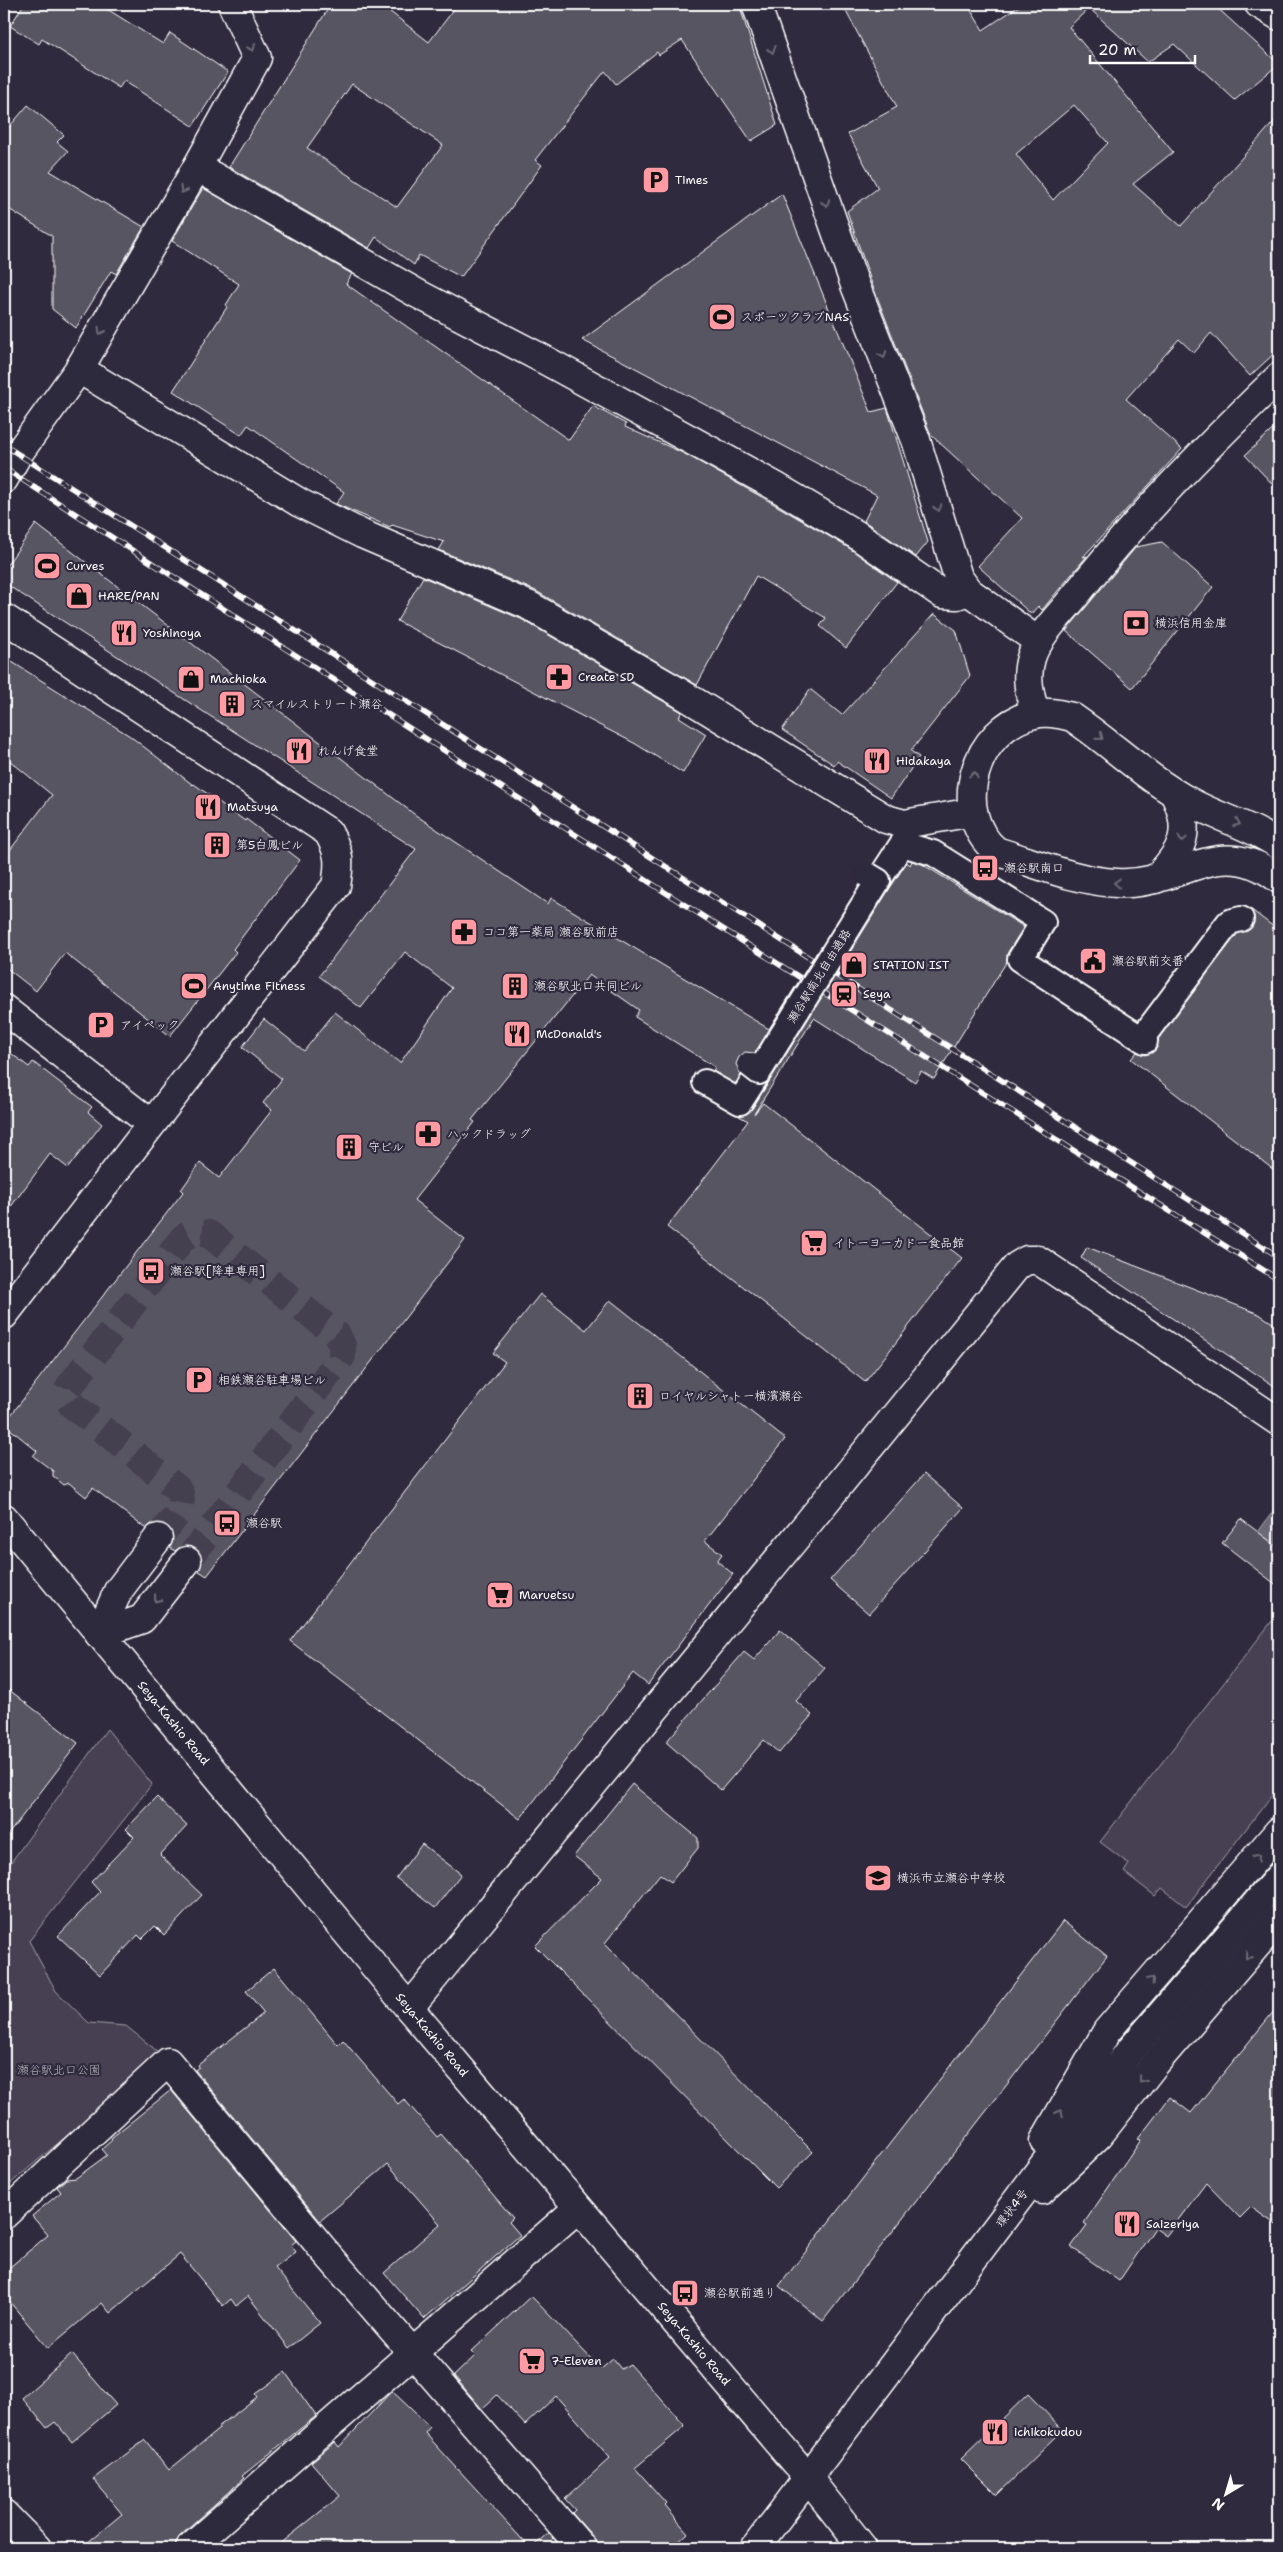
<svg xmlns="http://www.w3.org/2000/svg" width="1283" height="2552" font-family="'Shantell Sans','Klee One',sans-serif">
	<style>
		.green { fill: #464152; stroke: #a2a0a8 }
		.water { fill: #6d6a77; stroke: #a7a6ad }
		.building { fill: #595564; stroke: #fff; fill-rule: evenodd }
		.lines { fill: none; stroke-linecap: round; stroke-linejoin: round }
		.minor-tunnel { stroke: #443f50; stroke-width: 28; stroke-dasharray: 28 14; stroke-linecap: butt }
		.pedestrian-casing { stroke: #fff; stroke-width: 28 }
		.minor-casing { stroke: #fff; stroke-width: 31 }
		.secondary-casing { stroke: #fff; stroke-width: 31 }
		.primary-casing { stroke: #fff; stroke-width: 31 }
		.pedestrian { stroke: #2f2a3d; stroke-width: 24 }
		.minor { stroke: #2f2a3d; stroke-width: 28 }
		.secondary { stroke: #2f2a3d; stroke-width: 28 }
		.primary { stroke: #2f2a3d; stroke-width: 28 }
		.rail-casing { stroke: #fff; stroke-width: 5.5 }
		.rail { stroke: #2f2a3d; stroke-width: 4; stroke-dasharray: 11; stroke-linecap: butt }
		.pedestrian-bridge-casing { stroke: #fff; stroke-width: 28; stroke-linecap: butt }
		.pedestrian-bridge { stroke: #2f2a3d; stroke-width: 24 }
		.oneway { stroke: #6d6a77 }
		.labels { text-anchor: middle; stroke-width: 4.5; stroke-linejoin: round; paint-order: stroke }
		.poi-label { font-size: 12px; fill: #fff; stroke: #2f2a3d; text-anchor: start }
		.street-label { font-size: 12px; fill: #fff; stroke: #2f2a3d }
		.park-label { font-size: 12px; fill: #b5b3ba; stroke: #2f2a3d }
	</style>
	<rect width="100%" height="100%" fill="#2f2a3d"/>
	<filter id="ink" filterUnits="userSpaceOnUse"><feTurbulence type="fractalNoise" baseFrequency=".02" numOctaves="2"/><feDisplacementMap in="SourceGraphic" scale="10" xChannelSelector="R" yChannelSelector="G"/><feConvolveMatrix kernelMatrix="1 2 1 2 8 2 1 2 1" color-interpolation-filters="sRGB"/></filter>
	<g filter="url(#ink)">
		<g class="green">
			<path d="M1272 1621 1279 1627V1786L1186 1907 1162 1888 1155 1896 1124 1872 1129 1864 1100 1842Z"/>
			<path d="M107 1729 152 1784 29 1941 56 1991 89 2023 126 2026 162 2055 4 2189V1872Z"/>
		</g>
		<path class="water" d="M1279 1503V1548L1258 1532Z"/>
		<g class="building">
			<path d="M24 4H99L163 44 170 33 228 72 193 126 124 81 119 88 42 39 39 44 10 26Z"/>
			<path d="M331 4H380L429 42 458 4H739L777 125 751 141 682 40 659 55 657 52 616 84 605 71 535 160 542 165 461 277 419 255 414 265 376 237 369 248 229 167ZM352 84 443 145 397 207 307 148Z"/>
			<path d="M842 4H967L983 30 1022 4H1213L1279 64 1235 100 1174 44 1148 62 1089 8 1069 27 1173 152 1133 184 1181 226 1279 116V349L1250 376 1211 333 1194 353 1179 339 1126 399 1182 449 1083 557 1087 556 1042 610 1038 606 1031 614 978 566 1022 518 931 435 872 284 847 211 878 188 848 134 897 107ZM1074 105 1108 143 1053 200 1016 154Z"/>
			<path d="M28 105 64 135 57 142 68 151 50 171 144 227 116 274 111 271 76 328 52 309V236L4 206V133Z"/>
			<path d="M203 188 352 274 346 284 569 440 593 406 626 424 625 427 685 454 767 500 849 548 897 582 846 648 820 626 826 618 756 576 697 685 536 591 439 550 444 542 392 525 390 527 336 504 344 492 248 425 241 435 173 391 227 307 226 305 239 284 172 241Z"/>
			<path d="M782 194 871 412 887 408 928 542 916 557 864 521 877 495 582 340Z"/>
			<path d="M1279 424V491L1245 455Z"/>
			<path d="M36 524 414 814 548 904 551 898 769 1029 817 952 755 1053 745 1052 739 1057 736 1064 741 1075 735 1084 713 1071 715 1067 635 1017 639 1010 589 975 472 1120 475 1122 414 1200 465 1240 207 1576 199 1571 202 1563 201 1555 197 1549 189 1546 181 1547 175 1551 170 1548 173 1540V1532L167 1525 160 1523H152L146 1529 93 1488 86 1497 69 1483 64 1485 53 1476V1471L33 1456 37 1451 4 1424 183 1192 181 1190 200 1163 219 1178 272 1110 263 1103 282 1079 242 1047 264 1019 304 1051 335 1012 400 1063 452 988 405 952 361 1008 319 976 416 849 4 583V569Z"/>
			<path d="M1162 542 1213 587 1132 688 1066 631 1136 547Z"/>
			<path d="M423 577 521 619 682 712 679 717 706 734 683 773 634 743 397 621Z"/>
			<path d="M934 614 956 630 970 676 911 751 919 757 891 798 837 761 834 765 782 730 810 689 842 715Z"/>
			<path d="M4 657 130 736 193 785 194 784 245 821 246 819 300 860 233 949 236 952 170 1036 65 953 36 991 4 966V858L52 795 4 756Z"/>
			<path d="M912 861 922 864 1024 927 1008 952 1007 961 934 1079 921 1071 915 1082 814 1018 754 1114 763 1103 962 1258 865 1382 667 1227 748 1121 739 1116 746 1114 752 1109 890 888 907 862 910 865Z"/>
			<path d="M1249 908 1279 931V1174L1131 1059 1137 1052 1145 1055 1156 1049 1158 1039 1237 934 1251 928 1254 916Z"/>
			<path d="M4 1048 29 1067 33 1062 92 1107 88 1112 102 1124 68 1168 50 1154 4 1216Z"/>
			<path d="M1087 1247 1259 1314 1279 1327V1389L1081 1258Z"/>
			<path d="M540 1294 586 1330 610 1300 785 1439 705 1541 722 1554 717 1561 733 1574 648 1685 633 1673 520 1819 290 1641 505 1362 493 1353Z"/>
			<path d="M924 1474 963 1508 869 1614 830 1580Z"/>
			<path d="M1241 1519 1279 1548V1587L1222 1543Z"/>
			<path d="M780 1630 825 1668 796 1701 812 1715 779 1753 764 1740 721 1790 666 1742 744 1652 754 1660Z"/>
			<path d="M4 1686 78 1743 4 1840Z"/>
			<path d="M632 1784 698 1838V1848L671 1882 660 1874 605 1943 813 2152 776 2188 535 1946 602 1878 574 1856Z"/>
			<path d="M157 1797 187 1826 160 1855 202 1895 164 1935 155 1926 142 1939 138 1935 100 1975 58 1936 100 1892 91 1882 134 1837 126 1829Z"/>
			<path d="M422 1844 461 1874 435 1908 396 1878Z"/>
			<path d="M1063 1921 1107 1956 823 2321 779 2286Z"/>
			<path d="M274 1968 338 2045 343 2040 398 2104 404 2099 437 2137 441 2134 513 2218 509 2222 520 2235 424 2319 384 2273 440 2224 388 2164 320 2221 195 2070 199 2067 198 2065 264 2013 246 1991Z"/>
			<path d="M1279 2005V2227L1251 2207 1240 2218 1206 2183 1166 2236 1155 2228 1119 2281 1071 2247 1087 2225 1084 2223 1141 2140 1138 2139 1170 2097 1191 2113Z"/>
			<path d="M171 2090 296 2241 291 2245 296 2252 275 2268 320 2323 289 2348 248 2296 236 2306 231 2299 223 2306 180 2254 110 2313 102 2303 48 2348 4 2295V2272L48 2235 32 2216 61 2192 57 2187 66 2179 76 2178 107 2155 102 2149 112 2140 111 2138Z"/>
			<path d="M531 2296 601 2369 613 2359 621 2369 630 2364 685 2426 635 2468 666 2503 664 2505 688 2533 672 2548H597L594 2538 572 2513 575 2510 565 2499 610 2458 556 2396 525 2425 497 2395 482 2409 454 2376 475 2356 471 2352Z"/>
			<path d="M72 2354 116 2405 72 2442 55 2422 47 2428 22 2398Z"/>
			<path d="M285 2372 316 2416 242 2476 244 2478 179 2536 174 2548H81L122 2514 93 2479 145 2440 169 2470 219 2429 218 2427 257 2397 255 2394Z"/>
			<path d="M392 2391 430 2427 425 2433 530 2548H275L340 2496 311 2462 335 2442 339 2447Z"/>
			<path d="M1028 2394 1063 2430 997 2495 961 2459Z"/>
			<path d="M549 2533 562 2548H532Z"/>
		</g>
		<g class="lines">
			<path class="minor-tunnel" d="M158 1538C169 1523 188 1508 178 1489L72 1405 67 1397 69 1387 183 1238 193 1232 209 1234 337 1335 342 1345V1356L187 1561"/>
			<g class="pedestrian-casing">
				<g id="pedestrian">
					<path d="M878 881 902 844 933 853 1043 922 1020 959 1145 1041"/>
					<path d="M1142 1038 1229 922 1241 919"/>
					<path d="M705 1082 740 1102 759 1072"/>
				</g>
			</g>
			<g class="minor-casing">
				<g id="minor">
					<path d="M756 4 855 285 916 440 958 577 968 591 1039 642"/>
					<path d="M1259 4 1279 16"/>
					<path d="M197 167 418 294 543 359 775 486 857 535 942 594 957 595 968 591"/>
					<path d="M79 369 197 167 257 58 232 4"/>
					<path d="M4 479 18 454 79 369 300 503 362 534 528 605 677 691 886 819 904 824 973 812"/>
					<path d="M4 618 328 832C340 853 340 862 336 886L4 1315"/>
					<path d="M1035 714C1030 695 1025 677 1031 658 1038 635 1060 615 1075 596 1137 517 1207 447 1279 377"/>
					<path d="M1279 845C1252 826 1219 818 1190 802 1147 779 1112 744 1072 717 1059 714 1047 711 1034 714 975 727 949 811 996 851 1035 863 1076 881 1117 883 1180 887 1218 831 1279 879"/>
					<path d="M1155 879C1183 851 1193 831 1174 793"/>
					<path d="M4 1009 150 1123"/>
					<path d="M99 1634 142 1619 187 1561"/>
					<path d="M99 1634 118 1591 158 1538"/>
					<path d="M409 2008 808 1523 1017 1266 1027 1260H1038L1279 1422"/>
					<path d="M4 2215 168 2062 322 2248 582 2548"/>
					<path d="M4 2514 37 2548"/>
					<path d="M189 2548 578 2208"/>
				</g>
			</g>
			<g class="secondary-casing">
				<g id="secondary">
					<path id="s1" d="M4 1518 409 2008 808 2478 863 2548"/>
				</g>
			</g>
			<g class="primary-casing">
				<g id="primary">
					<path d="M1044 2141 1107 2031 1279 1831"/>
					<path d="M1042 2190 1099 2135 1154 2065 1279 1919"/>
					<path d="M755 2548 1129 2052 1279 1877"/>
				</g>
			</g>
			<use href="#pedestrian" class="pedestrian"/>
			<use href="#minor" class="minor"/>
			<use href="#secondary" class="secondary"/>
			<use href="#primary" class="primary"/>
			<g class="rail-casing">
				<g id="rail">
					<path d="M4 445 1279 1257"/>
					<path d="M4 468 685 905 1279 1280"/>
				</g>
			</g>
			<use href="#rail" class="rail"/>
			<g class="pedestrian-bridge-casing">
				<path id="pedestrian-bridge" d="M750 1065 759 1072 878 881 868 875"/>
			</g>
			<use href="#pedestrian-bridge" class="pedestrian-bridge"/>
		</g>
		<defs><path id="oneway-chevron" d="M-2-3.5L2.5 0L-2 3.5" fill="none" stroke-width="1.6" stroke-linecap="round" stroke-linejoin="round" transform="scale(1.25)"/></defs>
		<g class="oneway">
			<use href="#oneway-chevron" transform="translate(252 48) rotate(66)"/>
			<use href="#oneway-chevron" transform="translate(772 50) rotate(71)"/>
			<use href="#oneway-chevron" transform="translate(183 190) rotate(120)"/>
			<use href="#oneway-chevron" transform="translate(826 203) rotate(70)"/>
			<use href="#oneway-chevron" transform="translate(101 331) rotate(120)"/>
			<use href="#oneway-chevron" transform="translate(883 355) rotate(69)"/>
			<use href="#oneway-chevron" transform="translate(938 508) rotate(73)"/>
			<use href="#oneway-chevron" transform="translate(1100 737) rotate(39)"/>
			<use href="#oneway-chevron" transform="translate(974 775) rotate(-78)"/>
			<use href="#oneway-chevron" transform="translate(1237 823) rotate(22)"/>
			<use href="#oneway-chevron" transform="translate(1182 839) rotate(103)"/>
			<use href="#oneway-chevron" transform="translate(1117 883) rotate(-177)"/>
			<use href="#oneway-chevron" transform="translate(157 1599) rotate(128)"/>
			<use href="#oneway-chevron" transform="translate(1257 1857) rotate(-49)"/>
			<use href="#oneway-chevron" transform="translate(1248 1956) rotate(131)"/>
			<use href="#oneway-chevron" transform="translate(1151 1980) rotate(-49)"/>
			<use href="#oneway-chevron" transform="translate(1142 2080) rotate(128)"/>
			<use href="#oneway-chevron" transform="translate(1060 2113) rotate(-60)"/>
		</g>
	</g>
	<defs>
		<g id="parking-square" transform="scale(1.4375)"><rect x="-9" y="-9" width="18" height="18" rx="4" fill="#ff9aa2" stroke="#2f2a3d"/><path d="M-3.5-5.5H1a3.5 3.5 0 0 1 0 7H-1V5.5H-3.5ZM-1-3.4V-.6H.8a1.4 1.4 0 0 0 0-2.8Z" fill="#111"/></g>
		<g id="stadium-square" transform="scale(1.4375)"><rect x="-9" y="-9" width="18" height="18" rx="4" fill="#ff9aa2" stroke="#2f2a3d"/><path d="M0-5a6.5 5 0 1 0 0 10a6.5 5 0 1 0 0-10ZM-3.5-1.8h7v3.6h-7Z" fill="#111"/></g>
		<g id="shop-square" transform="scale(1.4375)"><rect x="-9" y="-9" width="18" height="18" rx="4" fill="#ff9aa2" stroke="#2f2a3d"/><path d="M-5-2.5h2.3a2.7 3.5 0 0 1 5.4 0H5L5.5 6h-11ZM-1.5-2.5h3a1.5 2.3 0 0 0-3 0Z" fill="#111"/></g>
		<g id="bank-square" transform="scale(1.4375)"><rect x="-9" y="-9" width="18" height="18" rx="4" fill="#ff9aa2" stroke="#2f2a3d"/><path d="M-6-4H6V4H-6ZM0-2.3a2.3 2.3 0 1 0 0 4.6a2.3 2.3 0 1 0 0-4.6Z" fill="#111"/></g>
		<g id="restaurant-square" transform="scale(1.4375)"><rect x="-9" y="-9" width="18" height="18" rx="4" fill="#ff9aa2" stroke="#2f2a3d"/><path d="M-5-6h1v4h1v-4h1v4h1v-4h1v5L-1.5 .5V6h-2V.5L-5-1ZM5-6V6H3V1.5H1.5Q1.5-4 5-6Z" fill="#111"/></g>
		<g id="pharmacy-square" transform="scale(1.4375)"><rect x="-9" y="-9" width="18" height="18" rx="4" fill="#ff9aa2" stroke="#2f2a3d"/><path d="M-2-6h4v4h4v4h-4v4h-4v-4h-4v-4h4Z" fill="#111"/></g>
		<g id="building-square" transform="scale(1.4375)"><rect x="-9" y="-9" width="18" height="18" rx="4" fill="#ff9aa2" stroke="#2f2a3d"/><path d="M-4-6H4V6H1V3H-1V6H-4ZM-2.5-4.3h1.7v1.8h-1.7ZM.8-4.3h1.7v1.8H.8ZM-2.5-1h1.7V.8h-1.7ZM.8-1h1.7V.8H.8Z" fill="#111"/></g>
		<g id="bus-square" transform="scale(1.4375)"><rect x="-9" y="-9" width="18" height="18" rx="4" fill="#ff9aa2" stroke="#2f2a3d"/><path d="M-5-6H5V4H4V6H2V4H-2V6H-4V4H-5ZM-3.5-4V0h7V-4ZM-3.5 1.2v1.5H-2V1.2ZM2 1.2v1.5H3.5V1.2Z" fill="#111"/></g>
		<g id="civic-square" transform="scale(1.4375)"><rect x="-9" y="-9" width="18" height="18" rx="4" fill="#ff9aa2" stroke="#2f2a3d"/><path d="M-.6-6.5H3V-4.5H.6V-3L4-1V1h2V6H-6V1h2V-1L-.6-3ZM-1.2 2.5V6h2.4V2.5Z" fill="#111"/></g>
		<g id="station-square" transform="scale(1.4375)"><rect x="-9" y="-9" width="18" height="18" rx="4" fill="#ff9aa2" stroke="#2f2a3d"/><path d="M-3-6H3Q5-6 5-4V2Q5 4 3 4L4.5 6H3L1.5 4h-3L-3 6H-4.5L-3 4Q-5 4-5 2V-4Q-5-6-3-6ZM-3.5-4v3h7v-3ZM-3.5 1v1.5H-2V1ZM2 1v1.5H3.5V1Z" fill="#111"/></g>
		<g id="supermarket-square" transform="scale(1.4375)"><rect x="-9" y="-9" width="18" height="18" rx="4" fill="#ff9aa2" stroke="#2f2a3d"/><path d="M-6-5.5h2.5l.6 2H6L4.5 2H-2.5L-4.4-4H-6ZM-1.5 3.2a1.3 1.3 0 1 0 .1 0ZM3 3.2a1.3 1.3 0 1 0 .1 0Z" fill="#111"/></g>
		<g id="school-square" transform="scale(1.4375)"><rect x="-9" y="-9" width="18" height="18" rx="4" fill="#ff9aa2" stroke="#2f2a3d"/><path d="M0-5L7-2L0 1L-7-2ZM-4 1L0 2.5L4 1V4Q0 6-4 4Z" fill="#111"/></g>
	</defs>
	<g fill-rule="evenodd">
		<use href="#parking-square" x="656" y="180"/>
		<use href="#stadium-square" x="722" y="317"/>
		<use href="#stadium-square" x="47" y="566"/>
		<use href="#shop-square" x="79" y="596"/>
		<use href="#bank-square" x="1136" y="623"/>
		<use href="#restaurant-square" x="124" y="633"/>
		<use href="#pharmacy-square" x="559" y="677"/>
		<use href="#shop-square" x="191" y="679"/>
		<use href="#building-square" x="232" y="704"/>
		<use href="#restaurant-square" x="299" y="751"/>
		<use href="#restaurant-square" x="877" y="761"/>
		<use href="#restaurant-square" x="208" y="807"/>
		<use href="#building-square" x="217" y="845"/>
		<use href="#bus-square" x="985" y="868"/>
		<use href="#pharmacy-square" x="464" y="932"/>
		<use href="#civic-square" x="1093" y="961"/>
		<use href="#shop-square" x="854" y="965"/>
		<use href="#stadium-square" x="194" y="986"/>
		<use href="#building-square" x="515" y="986"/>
		<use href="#station-square" x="844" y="994"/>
		<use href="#parking-square" x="101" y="1025"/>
		<use href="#restaurant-square" x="517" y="1034"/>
		<use href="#pharmacy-square" x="428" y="1134"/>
		<use href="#building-square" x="349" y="1147"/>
		<use href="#supermarket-square" x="814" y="1243"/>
		<use href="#bus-square" x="151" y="1271"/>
		<use href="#parking-square" x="199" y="1380"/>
		<use href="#building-square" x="640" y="1396"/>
		<use href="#bus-square" x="227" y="1523"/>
		<use href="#supermarket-square" x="500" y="1595"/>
		<use href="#school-square" x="878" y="1878"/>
		<use href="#restaurant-square" x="1127" y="2224"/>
		<use href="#bus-square" x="685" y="2293"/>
		<use href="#supermarket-square" x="532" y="2361"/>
		<use href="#restaurant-square" x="995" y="2432"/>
	</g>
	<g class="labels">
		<g class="poi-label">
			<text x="675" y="184">Times</text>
			<text x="741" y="321">スポーツクラブNAS</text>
			<text x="66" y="570">Curves</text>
			<text x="98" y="600">HARE/PAN</text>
			<text x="1155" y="627">横浜信用金庫</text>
			<text x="143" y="637">Yoshinoya</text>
			<text x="578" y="681">Create SD</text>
			<text x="210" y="683">Machioka</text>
			<text x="251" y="708">スマイルストリート瀬谷</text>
			<text x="318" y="755">れんげ食堂</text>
			<text x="896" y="765">Hidakaya</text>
			<text x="227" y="811">Matsuya</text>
			<text x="236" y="849">第5白鳳ビル</text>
			<text x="1004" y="872">瀬谷駅南口</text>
			<text x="483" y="936">ココ第一薬局 瀬谷駅前店</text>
			<text x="1112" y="965">瀬谷駅前交番</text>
			<text x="873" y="969">STATION IST</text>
			<text x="213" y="990">Anytime Fitness</text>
			<text x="534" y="990">瀬谷駅北口共同ビル</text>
			<text x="863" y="998">Seya</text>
			<text x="120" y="1029">アイペック</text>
			<text x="536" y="1038">McDonald's</text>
			<text x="447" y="1138">ハックドラッグ</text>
			<text x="368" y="1151">守ビル</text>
			<text x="833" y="1247">イトーヨーカドー食品館</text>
			<text x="170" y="1275">瀬谷駅[降車専用]</text>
			<text x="218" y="1384">相鉄瀬谷駐車場ビル</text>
			<text x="659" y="1400">ロイヤルシャトー横濱瀬谷</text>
			<text x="246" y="1527">瀬谷駅</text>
			<text x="519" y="1599">Maruetsu</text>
			<text x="897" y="1882">横浜市立瀬谷中学校</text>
			<text x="1146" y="2228">Saizeriya</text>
			<text x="704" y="2297">瀬谷駅前通り</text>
			<text x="551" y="2365">7-Eleven</text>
			<text x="1014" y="2436">ichikokudou</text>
		</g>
		<g class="street-label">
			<text transform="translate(819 976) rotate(-58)" y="4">瀬谷駅南北自由通路</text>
			<text dy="4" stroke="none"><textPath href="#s1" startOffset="266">Seya-Kashio Road</textPath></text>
			<text dy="4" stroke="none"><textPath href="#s1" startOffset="671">Seya-Kashio Road</textPath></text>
			<text transform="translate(1012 2208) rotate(-53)" y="4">環状4号</text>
			<text dy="4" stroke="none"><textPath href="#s1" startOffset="1076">Seya-Kashio Road</textPath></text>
		</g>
		<g class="park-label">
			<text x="59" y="2074">瀬谷駅北口公園</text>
		</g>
	</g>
	<rect width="1283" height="2552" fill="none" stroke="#2f2a3d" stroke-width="20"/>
	<rect x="10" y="10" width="1263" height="2532" fill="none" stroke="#fff" stroke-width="2" filter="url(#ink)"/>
	<g transform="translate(1226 2494) rotate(218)" stroke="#2f2a3d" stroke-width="4" paint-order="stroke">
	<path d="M0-4L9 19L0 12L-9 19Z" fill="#ffffff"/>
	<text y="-8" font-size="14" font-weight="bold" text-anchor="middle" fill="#ffffff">N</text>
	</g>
	<path d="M1090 55v8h105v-8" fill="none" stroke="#ffffff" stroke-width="2.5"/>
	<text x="1098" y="55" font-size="15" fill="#ffffff" stroke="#2f2a3d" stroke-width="4" paint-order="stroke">20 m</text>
</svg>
